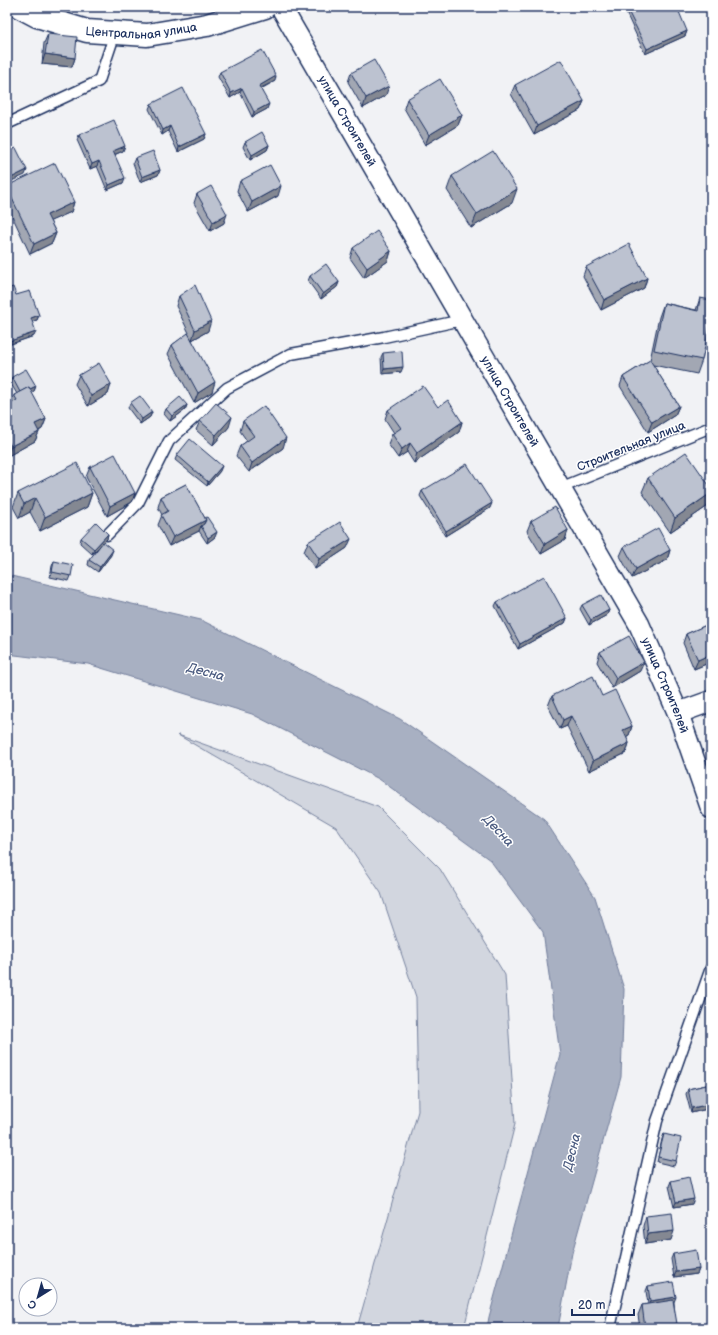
<svg xmlns="http://www.w3.org/2000/svg" width="718" height="1335" font-family="'Balsamiq Sans',sans-serif">
	<style>
		.green { fill: #d2d6df; stroke: #76829e }
		.water { fill: #a8b0c2; stroke: #707c9a }
		.lines { fill: none; stroke-linecap: round; stroke-linejoin: round }
		.service-casing { stroke: #1b2f5e; stroke-width: 13 }
		.minor-casing { stroke: #1b2f5e; stroke-width: 23 }
		.tertiary-casing { stroke: #1b2f5e; stroke-width: 25 }
		.service { stroke: #fff; stroke-width: 10 }
		.minor { stroke: #fff; stroke-width: 20 }
		.tertiary { stroke: #fff; stroke-width: 22 }
		.wall { fill: #a2a7b3; stroke: #1b2f5e }
		.shaded-wall { fill: #848892; stroke: #1b2f5e }
		.building { fill: #bcc2d0; stroke: #1b2f5e }
		.labels { text-anchor: middle; stroke-width: 3; stroke-linejoin: round; paint-order: stroke }
		.street-label { font-size: 12px; fill: #1b2f5e; stroke: #fff }
		.water-label { font-size: 13px; font-style: italic; fill: #4c5c81; stroke: #fff }
	</style>
	<rect width="100%" height="100%" fill="#f1f2f5"/>
	<filter id="ink" filterUnits="userSpaceOnUse"><feTurbulence type="fractalNoise" baseFrequency=".025" numOctaves="2"/><feDisplacementMap in="SourceGraphic" scale="8" xChannelSelector="R" yChannelSelector="G"/><feConvolveMatrix kernelMatrix="1 2 1 2 8 2 1 2 1" color-interpolation-filters="sRGB"/></filter>
	<g filter="url(#ink)">
		<path class="green" d="M178 735 378 807 440 869 505 975 515 1124 464 1328H357L418 1111 416 997 381 893 336 827Z"/>
		<path class="water" d="M7 575 201 620 400 719 544 819 595 897 624 989 621 1077 572 1253 558 1328H487L489 1317 560 1054 543 932 490 860 379 779 252 714 88 664 7 654Z"/>
		<g class="lines">
			<g class="service-casing">
				<g id="service">
					<path d="M7 124 99 81 115 33"/>
					<path d="M560 488 711 427"/>
					<path d="M107 535 138 503 169 441 227 388 291 354 384 337 462 320"/>
					<path d="M610 1328 657 1121 711 968"/>
				</g>
			</g>
			<g class="minor-casing">
				<g id="minor">
					<path id="s1" d="M281 7 639 624 678 713 711 808"/>
					<path d="M678 713 711 701"/>
				</g>
			</g>
			<g class="tertiary-casing">
				<g id="tertiary">
					<path id="s2" d="M20 7 37 16 87 31 147 35 207 25 265 7"/>
				</g>
			</g>
			<use href="#service" class="service"/>
			<use href="#minor" class="minor"/>
			<use href="#tertiary" class="tertiary"/>
		</g>
		<g class="wall">
			<path d="M628 11 687 31 685 36 645 54 627 15Z"/>
			<path d="M48 34 75 58 72 67 42 64 44 43Z"/>
			<path d="M220 72 275 81 261 89 267 109 252 117 240 92 230 98 218 77Z"/>
			<path d="M351 73 386 95 363 108 348 82Z"/>
			<path d="M515 85 584 101 580 110 534 135 511 94Z"/>
			<path d="M407 99 462 115 458 125 425 145 404 108Z"/>
			<path d="M151 104 206 134 204 139 178 152 168 131 162 135 149 109Z"/>
			<path d="M79 135 123 151 114 155 123 183 107 190 97 166 90 169 77 140Z"/>
			<path d="M245 142 269 145 267 150 250 160 243 147Z"/>
			<path d="M135 158 160 170 158 175 140 182 133 163Z"/>
			<path d="M452 176 512 203 471 228 447 190Z"/>
			<path d="M240 181 278 196 248 212 237 191Z"/>
			<path d="M7 186 74 202 71 212 50 221 56 233 52 243 30 254 7 205Z"/>
			<path d="M197 194 224 223 210 231 194 203Z"/>
			<path d="M353 248 391 251 388 261 364 278 350 258Z"/>
			<path d="M586 267 647 278 644 288 601 310 583 276Z"/>
			<path d="M310 276 339 282 337 287 321 299 308 281Z"/>
			<path d="M7 289 16 295 39 315 37 320 32 321 34 336 8 345 7 342Z"/>
			<path d="M179 296 208 331 192 340 212 392 194 403 168 354 172 345 189 333 176 306Z"/>
			<path d="M700 298 702 360 697 374 653 365 679 406 675 415 648 432 620 386 623 377 650 360 659 317 664 303 696 310Z"/>
			<path d="M383 353 401 372 382 374 381 357Z"/>
			<path d="M79 375 111 384 108 394 88 406 75 384Z"/>
			<path d="M12 377 36 386 34 391 31 392 46 419 42 429 39 431V432L35 441 8 456 7 455V406L10 404 14 395 17 394 10 382Z"/>
			<path d="M130 403 152 412 150 417 140 424 128 408Z"/>
			<path d="M187 405 185 410 170 421 164 414 166 409Z"/>
			<path d="M438 407 462 422 459 432 414 463 407 452 398 458 388 444 392 434 394 433 385 419 388 410Z"/>
			<path d="M200 421 229 427 213 445 196 430Z"/>
			<path d="M243 421 283 448 249 472 236 456 240 446 247 441 240 431Z"/>
			<path d="M177 455 220 471 207 486 175 460Z"/>
			<path d="M90 467 135 493 132 502 107 516 86 477Z"/>
			<path d="M648 478 708 506 670 532 642 492Z"/>
			<path d="M186 484 215 537 207 543 199 531 169 546 158 525 162 515 158 507 161 497Z"/>
			<path d="M422 491 490 508 445 536 420 496Z"/>
			<path d="M18 493H92L87 507 40 531 30 512 19 518 13 507Z"/>
			<path d="M531 521 568 530 565 540 541 554 527 531Z"/>
			<path d="M108 534 107 539 103 542 111 555 98 572 88 565 89 560 100 546 92 554 80 543 81 538Z"/>
			<path d="M308 542 347 548 315 569 304 552Z"/>
			<path d="M624 547 670 550 667 560 632 578 620 556Z"/>
			<path d="M54 561 71 576 69 581 50 577 52 566Z"/>
			<path d="M497 602 567 618 565 623 518 649 495 606Z"/>
			<path d="M582 605 609 610 607 615 589 625 580 609Z"/>
			<path d="M711 623V662L694 669 683 643 686 634Z"/>
			<path d="M600 652 640 671 612 688 597 662Z"/>
			<path d="M552 696H602L632 726 629 735 626 737 629 743 626 753 589 771 567 726 560 729 548 706Z"/>
			<path d="M711 1084V1108L691 1113 686 1094 688 1089Z"/>
			<path d="M664 1134 676 1161 674 1166 657 1162 662 1139Z"/>
			<path d="M671 1181 692 1204 674 1207 669 1186Z"/>
			<path d="M646 1216 671 1240 645 1244 643 1226Z"/>
			<path d="M673 1254 699 1269 697 1274 674 1277 671 1259Z"/>
			<path d="M708 1254H711V1272H708L707 1259Z"/>
			<path d="M648 1286 674 1302 676 1328H640L638 1315 642 1305 648 1304 646 1291Z"/>
		</g>
		<g class="shaded-wall">
			<path d="M687 31 685 36 645 54 647 49Z"/>
			<path d="M45 54 75 58 72 67 42 64Z"/>
			<path d="M276 76 275 81 257 90 259 86Z"/>
			<path d="M389 86 386 95 363 108 366 98Z"/>
			<path d="M242 88 240 92 230 98 231 93Z"/>
			<path d="M584 101 580 110 534 135 537 126Z"/>
			<path d="M269 104 267 109 252 117 254 112Z"/>
			<path d="M462 115 458 125 425 145 429 135Z"/>
			<path d="M170 126 168 131 162 135 163 130Z"/>
			<path d="M206 134 204 139 178 152 179 147Z"/>
			<path d="M269 145 267 150 250 160 252 155Z"/>
			<path d="M125 146 123 151 111 156 113 151Z"/>
			<path d="M99 161 97 166 90 169 92 164Z"/>
			<path d="M27 170 25 175 7 183 9 179Z"/>
			<path d="M160 170 158 175 140 182 142 177Z"/>
			<path d="M125 178 123 183 107 190 109 185Z"/>
			<path d="M281 186 278 196 248 212 252 202Z"/>
			<path d="M517 189 512 203 471 228 477 214Z"/>
			<path d="M74 202 71 212 44 224 47 215Z"/>
			<path d="M227 214 224 223 210 231 213 222Z"/>
			<path d="M56 233 52 243 30 254 34 244Z"/>
			<path d="M391 251 388 261 364 278 367 268Z"/>
			<path d="M647 278 644 288 601 310 604 300Z"/>
			<path d="M339 282 337 287 321 299 323 294Z"/>
			<path d="M39 315 37 320 29 322 31 318Z"/>
			<path d="M211 321 208 331 192 340 195 330Z"/>
			<path d="M36 332 34 336 8 345 10 341Z"/>
			<path d="M403 367 401 372 382 374 384 369Z"/>
			<path d="M215 382 212 392 194 403 198 393Z"/>
			<path d="M111 384 108 394 88 406 91 396Z"/>
			<path d="M36 386 34 391 20 399 21 394Z"/>
			<path d="M187 405 185 410 170 421 172 416Z"/>
			<path d="M679 406 675 415 648 432 652 422Z"/>
			<path d="M152 412 150 417 140 424 142 419Z"/>
			<path d="M232 417 229 427 213 445 216 435Z"/>
			<path d="M46 419 42 429 32 434 35 424Z"/>
			<path d="M462 422 459 432 414 463 417 453Z"/>
			<path d="M39 432 35 441 8 456 11 446Z"/>
			<path d="M286 438 283 448 249 472 252 463Z"/>
			<path d="M410 443 407 452 398 458 402 449Z"/>
			<path d="M222 466 220 471 207 486 208 482Z"/>
			<path d="M92 493 87 507 40 531 45 517Z"/>
			<path d="M135 493 132 502 107 516 110 506Z"/>
			<path d="M711 493V498L708 506 670 532 675 518Z"/>
			<path d="M35 498 30 512 19 518 24 504Z"/>
			<path d="M492 503 490 508 445 536 446 531Z"/>
			<path d="M206 520 202 528 201 526 199 531 169 546 173 537Z"/>
			<path d="M568 530 565 540 541 554 545 544Z"/>
			<path d="M217 532 215 537 207 543 208 538Z"/>
			<path d="M108 534 107 539 92 554 94 549Z"/>
			<path d="M351 539 347 548 315 569 319 559Z"/>
			<path d="M113 550 111 555 98 572 100 567Z"/>
			<path d="M670 550 667 560 632 578 636 569Z"/>
			<path d="M609 610 607 615 589 625 591 620Z"/>
			<path d="M567 618 565 623 518 649 520 644Z"/>
			<path d="M711 654V662L694 669 698 660Z"/>
			<path d="M644 662 640 671 612 688 616 678Z"/>
			<path d="M571 716 567 726 560 729 563 720Z"/>
			<path d="M632 726 629 735 619 740 623 730Z"/>
			<path d="M629 743 626 753 589 771 593 761Z"/>
			<path d="M711 1104V1108L691 1113 692 1108Z"/>
			<path d="M694 1199 692 1204 674 1207 676 1202Z"/>
			<path d="M674 1231 671 1240 645 1244 648 1234Z"/>
			<path d="M710 1267H711V1272H708Z"/>
			<path d="M699 1269 697 1274 674 1277 676 1272Z"/>
			<path d="M676 1297 674 1302 649 1306 650 1301Z"/>
			<path d="M677 1324 676 1328H651Z"/>
		</g>
		<g class="building">
			<path d="M635 7H677L687 31 647 49 628 11Z"/>
			<path d="M48 34 77 37 75 58 45 54Z"/>
			<path d="M262 50 276 76 259 86 269 104 254 112 242 88 231 93 220 72Z"/>
			<path d="M374 60 389 86 366 98 351 73Z"/>
			<path d="M561 60 584 101 537 126 515 85Z"/>
			<path d="M440 79 462 115 429 135 407 99Z"/>
			<path d="M183 88 206 134 179 147 170 126 163 130 151 104Z"/>
			<path d="M114 120 125 146 113 151 125 178 109 185 99 161 92 164 79 135Z"/>
			<path d="M262 132 269 145 252 155 245 142Z"/>
			<path d="M16 148 27 170 9 179 7 176V152Z"/>
			<path d="M153 151 160 170 142 177 135 158Z"/>
			<path d="M493 151 517 189 477 214 452 176Z"/>
			<path d="M55 163 74 202 47 215 56 233 34 244 7 188V186Z"/>
			<path d="M270 165 281 186 252 202 240 181Z"/>
			<path d="M211 186 227 214 213 222 197 194Z"/>
			<path d="M377 231 391 251 367 268 353 248Z"/>
			<path d="M629 244 647 278 604 300 586 267Z"/>
			<path d="M326 264 339 282 323 294 310 276Z"/>
			<path d="M195 285 211 321 195 330 179 296Z"/>
			<path d="M13 287 16 295 30 291 39 315 31 318 36 332 10 341 7 332V289Z"/>
			<path d="M700 298 711 300V320L702 360 654 350 664 303 698 311Z"/>
			<path d="M188 333 215 382 198 393 172 345Z"/>
			<path d="M402 351 403 367 384 369 383 353Z"/>
			<path d="M650 360 679 406 652 422 623 377Z"/>
			<path d="M99 363 111 384 91 396 79 375Z"/>
			<path d="M26 369 36 386 30 389 29 387 20 392 12 377Z"/>
			<path d="M423 386 438 407 448 400 462 422 417 453 410 443 402 449 392 434 401 428 388 410Z"/>
			<path d="M29 387 46 419 35 424 39 432 11 446 7 439V406L17 400 14 395Z"/>
			<path d="M140 396 152 412 142 419 130 403Z"/>
			<path d="M180 397 187 405 172 416 166 409Z"/>
			<path d="M216 403 232 417 216 435 200 421Z"/>
			<path d="M264 406 286 438 252 463 240 446 254 436 243 421Z"/>
			<path d="M190 439 222 466 208 482 177 455Z"/>
			<path d="M686 452 711 488V493L675 518 648 478Z"/>
			<path d="M115 454 135 493 110 506 90 467Z"/>
			<path d="M77 463 92 493 45 517 35 498 24 504 18 493Z"/>
			<path d="M467 464 492 503 446 531 422 491Z"/>
			<path d="M186 484 206 520 173 537 161 515 168 511 161 497Z"/>
			<path d="M555 507 568 530 545 544 531 521Z"/>
			<path d="M207 517 217 532 208 538 201 526 204 524 206 520 205 518Z"/>
			<path d="M96 522 108 534 94 549 81 538Z"/>
			<path d="M340 522 351 539 319 559 308 542Z"/>
			<path d="M658 528 670 550 636 569 624 547Z"/>
			<path d="M103 542 113 550 100 567 89 560Z"/>
			<path d="M54 561 73 565 71 576 52 572Z"/>
			<path d="M544 576 567 618 520 644 497 602Z"/>
			<path d="M601 595 609 610 591 620 582 605Z"/>
			<path d="M711 623V654L698 660 686 634Z"/>
			<path d="M629 636 644 662 616 678 600 652Z"/>
			<path d="M593 676 602 696 615 690 632 726 623 730 629 743 593 761 571 716 563 720 552 696Z"/>
			<path d="M711 1084V1104L692 1108 688 1089Z"/>
			<path d="M664 1134 681 1138 676 1161 658 1157Z"/>
			<path d="M689 1177 694 1199 676 1202 671 1181Z"/>
			<path d="M672 1213 674 1231 648 1234 646 1216Z"/>
			<path d="M696 1250 699 1269 676 1272 673 1254Z"/>
			<path d="M708 1254H711V1267H710Z"/>
			<path d="M673 1282 676 1297 650 1301 648 1286Z"/>
			<path d="M673 1300 677 1324 651 1328H645L642 1305Z"/>
		</g>
	</g>
	<g class="labels">
		<g class="street-label">
			<text dy="4" stroke="none"><textPath href="#s2" startOffset="126">Центральная улица</textPath></text>
			<text dy="4" stroke="none"><textPath href="#s1" startOffset="132">улица Строителей</textPath></text>
			<text dy="4" stroke="none"><textPath href="#s1" startOffset="456">улица Строителей</textPath></text>
			<text transform="translate(631 446) rotate(-22)" y="4">Строительная улица</text>
			<text dy="4" stroke="none"><textPath href="#s1" startOffset="780">улица Строителей</textPath></text>
		</g>
		<g class="water-label">
			<text transform="translate(206 671) rotate(15)" y="5">Десна</text>
			<text transform="translate(499 830) rotate(47)" y="5">Десна</text>
			<text transform="translate(571 1152) rotate(-76)" y="5">Десна</text>
		</g>
	</g>
	<rect width="718" height="1335" fill="none" stroke="#fff" stroke-width="24"/>
	<rect x="12" y="12" width="694" height="1311" fill="none" stroke="#1b2f5e" stroke-width="1.5" filter="url(#ink)"/>
	<g transform="translate(38 1297) rotate(217)"><circle r="19" fill="#ffffff" stroke="#a4acbf"/>
	<path d="M0-3L7 15L0 10L-7 15Z" fill="#1b2f5e"/>
	<text y="-6" font-size="11" font-weight="bold" text-anchor="middle" fill="#1b2f5e">С</text>
	</g>
	<path d="M572 1309v6h62v-6" fill="none" stroke="#1b2f5e" stroke-width="2"/>
	<text x="578" y="1309" font-size="12" fill="#1b2f5e" stroke="#ffffff" stroke-width="3" paint-order="stroke">20 m</text>
</svg>
